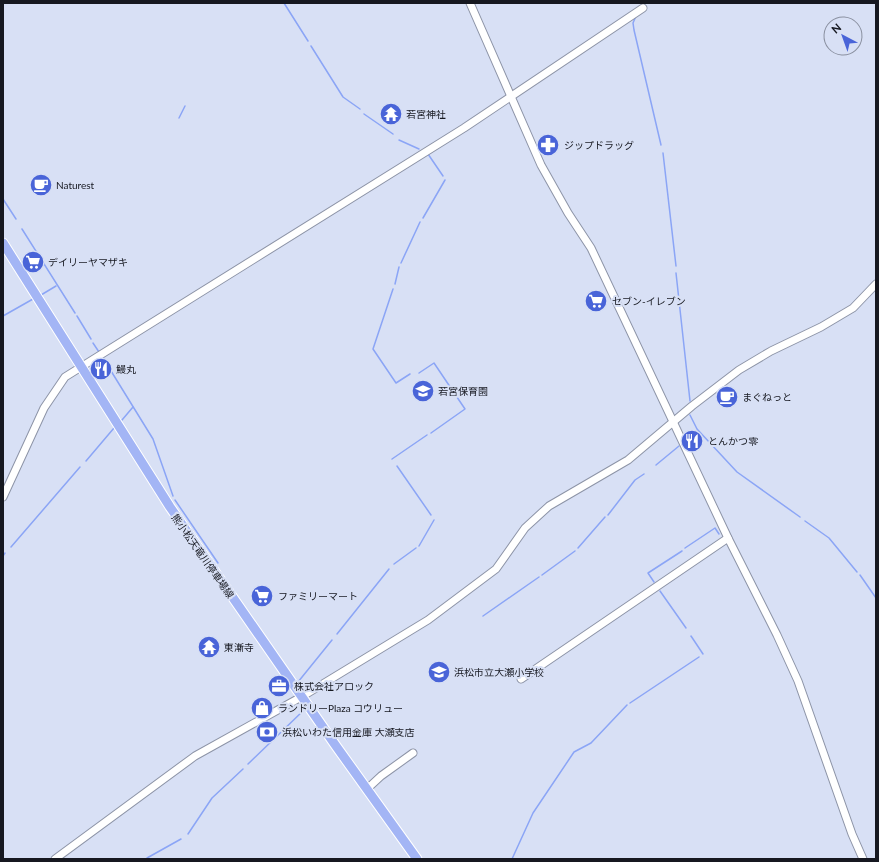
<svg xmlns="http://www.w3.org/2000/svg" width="879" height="862" font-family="Lato,'Noto Sans JP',sans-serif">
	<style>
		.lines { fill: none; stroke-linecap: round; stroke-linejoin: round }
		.stream { stroke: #8ba5f6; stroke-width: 1.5 }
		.minor-casing { stroke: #8d94a7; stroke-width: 9 }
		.major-casing { stroke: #fff; stroke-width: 11 }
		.minor { stroke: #fff; stroke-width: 7 }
		.major { stroke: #a3b5f5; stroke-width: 9 }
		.labels { text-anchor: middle; stroke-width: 4; stroke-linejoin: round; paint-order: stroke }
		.poi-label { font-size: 10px; fill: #161820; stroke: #d8e0f5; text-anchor: start }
		.street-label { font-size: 10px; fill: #161820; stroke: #d8e0f5 }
	</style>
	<rect width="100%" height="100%" fill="#d8e0f5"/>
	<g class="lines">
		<g class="stream">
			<path d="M284 3 308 41"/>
			<path d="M636 16 633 23 634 30 661 145"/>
			<path d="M311 46 343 97 360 109"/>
			<path d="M364 114 393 134"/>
			<path d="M179 118 185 106"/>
			<path d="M399 140 419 149"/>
			<path d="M663 153 676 266"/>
			<path d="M428 154 443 176"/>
			<path d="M3 199 16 219"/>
			<path d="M423 218 445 180"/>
			<path d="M22 229 75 313"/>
			<path d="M401 263 420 222"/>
			<path d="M676 273 690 401"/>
			<path d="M395 284 399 267"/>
			<path d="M393 289 373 349 396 383 410 374"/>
			<path d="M41 295 56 286"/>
			<path d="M3 316 33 299"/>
			<path d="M77 316 91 339"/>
			<path d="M93 343 99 352"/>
			<path d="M103 358 153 439 173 496"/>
			<path d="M419 373 434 363 465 409 431 433"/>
			<path d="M690 415 697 429 737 472 800 517"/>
			<path d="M122 420 133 407"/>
			<path d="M392 459 427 435"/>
			<path d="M86 461 114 428"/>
			<path d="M656 465 679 446"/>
			<path d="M397 466 431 515"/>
			<path d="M175 500 218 563"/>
			<path d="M608 515 635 480 644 474"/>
			<path d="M805 521 829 538 857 572"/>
			<path d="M419 546 434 520"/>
			<path d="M11 547 80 467"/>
			<path d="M578 548 605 517"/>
			<path d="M685 548 715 528 719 534"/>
			<path d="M3 556 5 553"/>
			<path d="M394 564 416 548"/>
			<path d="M542 575 575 551"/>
			<path d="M860 575 876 598"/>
			<path d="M654 582 648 573 682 551"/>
			<path d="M660 591 686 628"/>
			<path d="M483 616 539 577"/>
			<path d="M337 634 389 569"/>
			<path d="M691 636 703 654"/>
			<path d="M298 682 332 640"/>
			<path d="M630 703 699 657"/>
			<path d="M248 764 305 709"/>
			<path d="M188 834 212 798 243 769"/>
			<path d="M147 858 181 839"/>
			<path d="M512 859 533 813 574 752 591 743 627 705"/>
		</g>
		<g class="minor-casing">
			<g id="minor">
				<path d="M470 3 541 165 568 213 591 248 728 538 777 635 798 681 852 834 863 859"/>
				<path d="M3 497 44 408 65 377 464 128 643 8"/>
				<path d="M521 679 728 538"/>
				<path d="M367 789 381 776 413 753"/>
				<path d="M55 859 195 756 303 696 428 620 496 569 525 528 549 506 628 460 692 406 739 370 771 351 821 327 853 308 876 284"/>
			</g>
		</g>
		<g class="major-casing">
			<path id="major" d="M3 243 170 507 336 746 417 859"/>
		</g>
		<use href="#minor" class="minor"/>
		<use href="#major" class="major"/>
	</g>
	<defs>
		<g id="temple-disc" transform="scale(1.15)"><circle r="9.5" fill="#4964d8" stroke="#d8e0f5"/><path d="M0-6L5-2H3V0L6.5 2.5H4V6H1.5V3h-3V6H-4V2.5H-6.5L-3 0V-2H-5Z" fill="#fff"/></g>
		<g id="pharmacy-disc" transform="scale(1.15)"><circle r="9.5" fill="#4964d8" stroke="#d8e0f5"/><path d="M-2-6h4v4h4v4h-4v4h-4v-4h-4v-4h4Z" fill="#fff"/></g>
		<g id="cafe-disc" transform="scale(1.15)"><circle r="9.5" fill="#4964d8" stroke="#d8e0f5"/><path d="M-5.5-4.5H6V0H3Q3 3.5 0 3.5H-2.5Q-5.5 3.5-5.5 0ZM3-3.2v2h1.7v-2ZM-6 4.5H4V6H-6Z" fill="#fff"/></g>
		<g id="supermarket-disc" transform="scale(1.15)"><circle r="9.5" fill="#4964d8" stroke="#d8e0f5"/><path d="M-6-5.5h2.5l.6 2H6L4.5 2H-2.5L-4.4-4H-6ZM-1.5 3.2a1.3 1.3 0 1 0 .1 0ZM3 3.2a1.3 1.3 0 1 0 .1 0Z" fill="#fff"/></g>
		<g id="restaurant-disc" transform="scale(1.15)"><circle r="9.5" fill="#4964d8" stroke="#d8e0f5"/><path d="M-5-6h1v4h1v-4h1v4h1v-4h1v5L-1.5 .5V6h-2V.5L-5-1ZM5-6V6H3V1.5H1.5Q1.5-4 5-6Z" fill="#fff"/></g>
		<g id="school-disc" transform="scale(1.15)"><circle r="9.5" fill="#4964d8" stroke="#d8e0f5"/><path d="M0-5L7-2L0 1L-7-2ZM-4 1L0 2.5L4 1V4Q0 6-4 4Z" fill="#fff"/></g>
		<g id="office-disc" transform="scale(1.15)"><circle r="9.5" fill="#4964d8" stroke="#d8e0f5"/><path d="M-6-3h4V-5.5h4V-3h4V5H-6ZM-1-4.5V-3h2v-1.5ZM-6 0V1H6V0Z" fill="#fff"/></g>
		<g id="shop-disc" transform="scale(1.15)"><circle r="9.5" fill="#4964d8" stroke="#d8e0f5"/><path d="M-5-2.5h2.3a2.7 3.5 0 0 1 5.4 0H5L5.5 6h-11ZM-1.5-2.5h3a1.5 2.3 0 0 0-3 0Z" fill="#fff"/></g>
		<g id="bank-disc" transform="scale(1.15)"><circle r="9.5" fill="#4964d8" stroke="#d8e0f5"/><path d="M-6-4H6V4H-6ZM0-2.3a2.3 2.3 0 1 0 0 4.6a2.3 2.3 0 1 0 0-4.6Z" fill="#fff"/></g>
	</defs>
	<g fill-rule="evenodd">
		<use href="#temple-disc" x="391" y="114"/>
		<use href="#pharmacy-disc" x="548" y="145"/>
		<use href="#cafe-disc" x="41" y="185"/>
		<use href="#supermarket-disc" x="33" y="262"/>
		<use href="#supermarket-disc" x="596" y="301"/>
		<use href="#restaurant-disc" x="101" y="369"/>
		<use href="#school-disc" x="423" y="391"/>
		<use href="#cafe-disc" x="727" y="397"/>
		<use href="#restaurant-disc" x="692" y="441"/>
		<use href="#supermarket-disc" x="262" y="596"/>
		<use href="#temple-disc" x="209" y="647"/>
		<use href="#school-disc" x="439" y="672"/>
		<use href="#office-disc" x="279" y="686"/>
		<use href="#shop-disc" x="262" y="708"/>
		<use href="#bank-disc" x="267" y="732"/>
	</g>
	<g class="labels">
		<g class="poi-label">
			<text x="406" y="118">若宮神社</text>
			<text x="564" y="149">ジップドラッグ</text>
			<text x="56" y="189">Naturest</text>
			<text x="48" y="266">デイリーヤマザキ</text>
			<text x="612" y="305">セブン-イレブン</text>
			<text x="116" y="373">鰻丸</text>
			<text x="438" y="395">若宮保育園</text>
			<text x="742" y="401">まぐねっと</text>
			<text x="708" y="445">とんかつ零</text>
			<text x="278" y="600">ファミリーマート</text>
			<text x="224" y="651">東漸寺</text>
			<text x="454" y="676">浜松市立大瀬小学校</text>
			<text x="294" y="690">株式会社アロック</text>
			<text x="278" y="712">ランドリーPlaza コウリュー</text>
			<text x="282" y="736">浜松いわた信用金庫 大瀬支店</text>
		</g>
		<g class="street-label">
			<text transform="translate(203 556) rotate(55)" y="4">熊小松天竜川停車場線</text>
		</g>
	</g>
	<rect width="879" height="862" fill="none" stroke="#161820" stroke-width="8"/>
	<g transform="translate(843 36) rotate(319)"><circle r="19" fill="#d8e0f5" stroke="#8a90a0"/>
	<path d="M0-3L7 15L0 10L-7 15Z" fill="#4964d8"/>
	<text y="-6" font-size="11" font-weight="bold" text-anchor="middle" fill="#161820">N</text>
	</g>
</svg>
